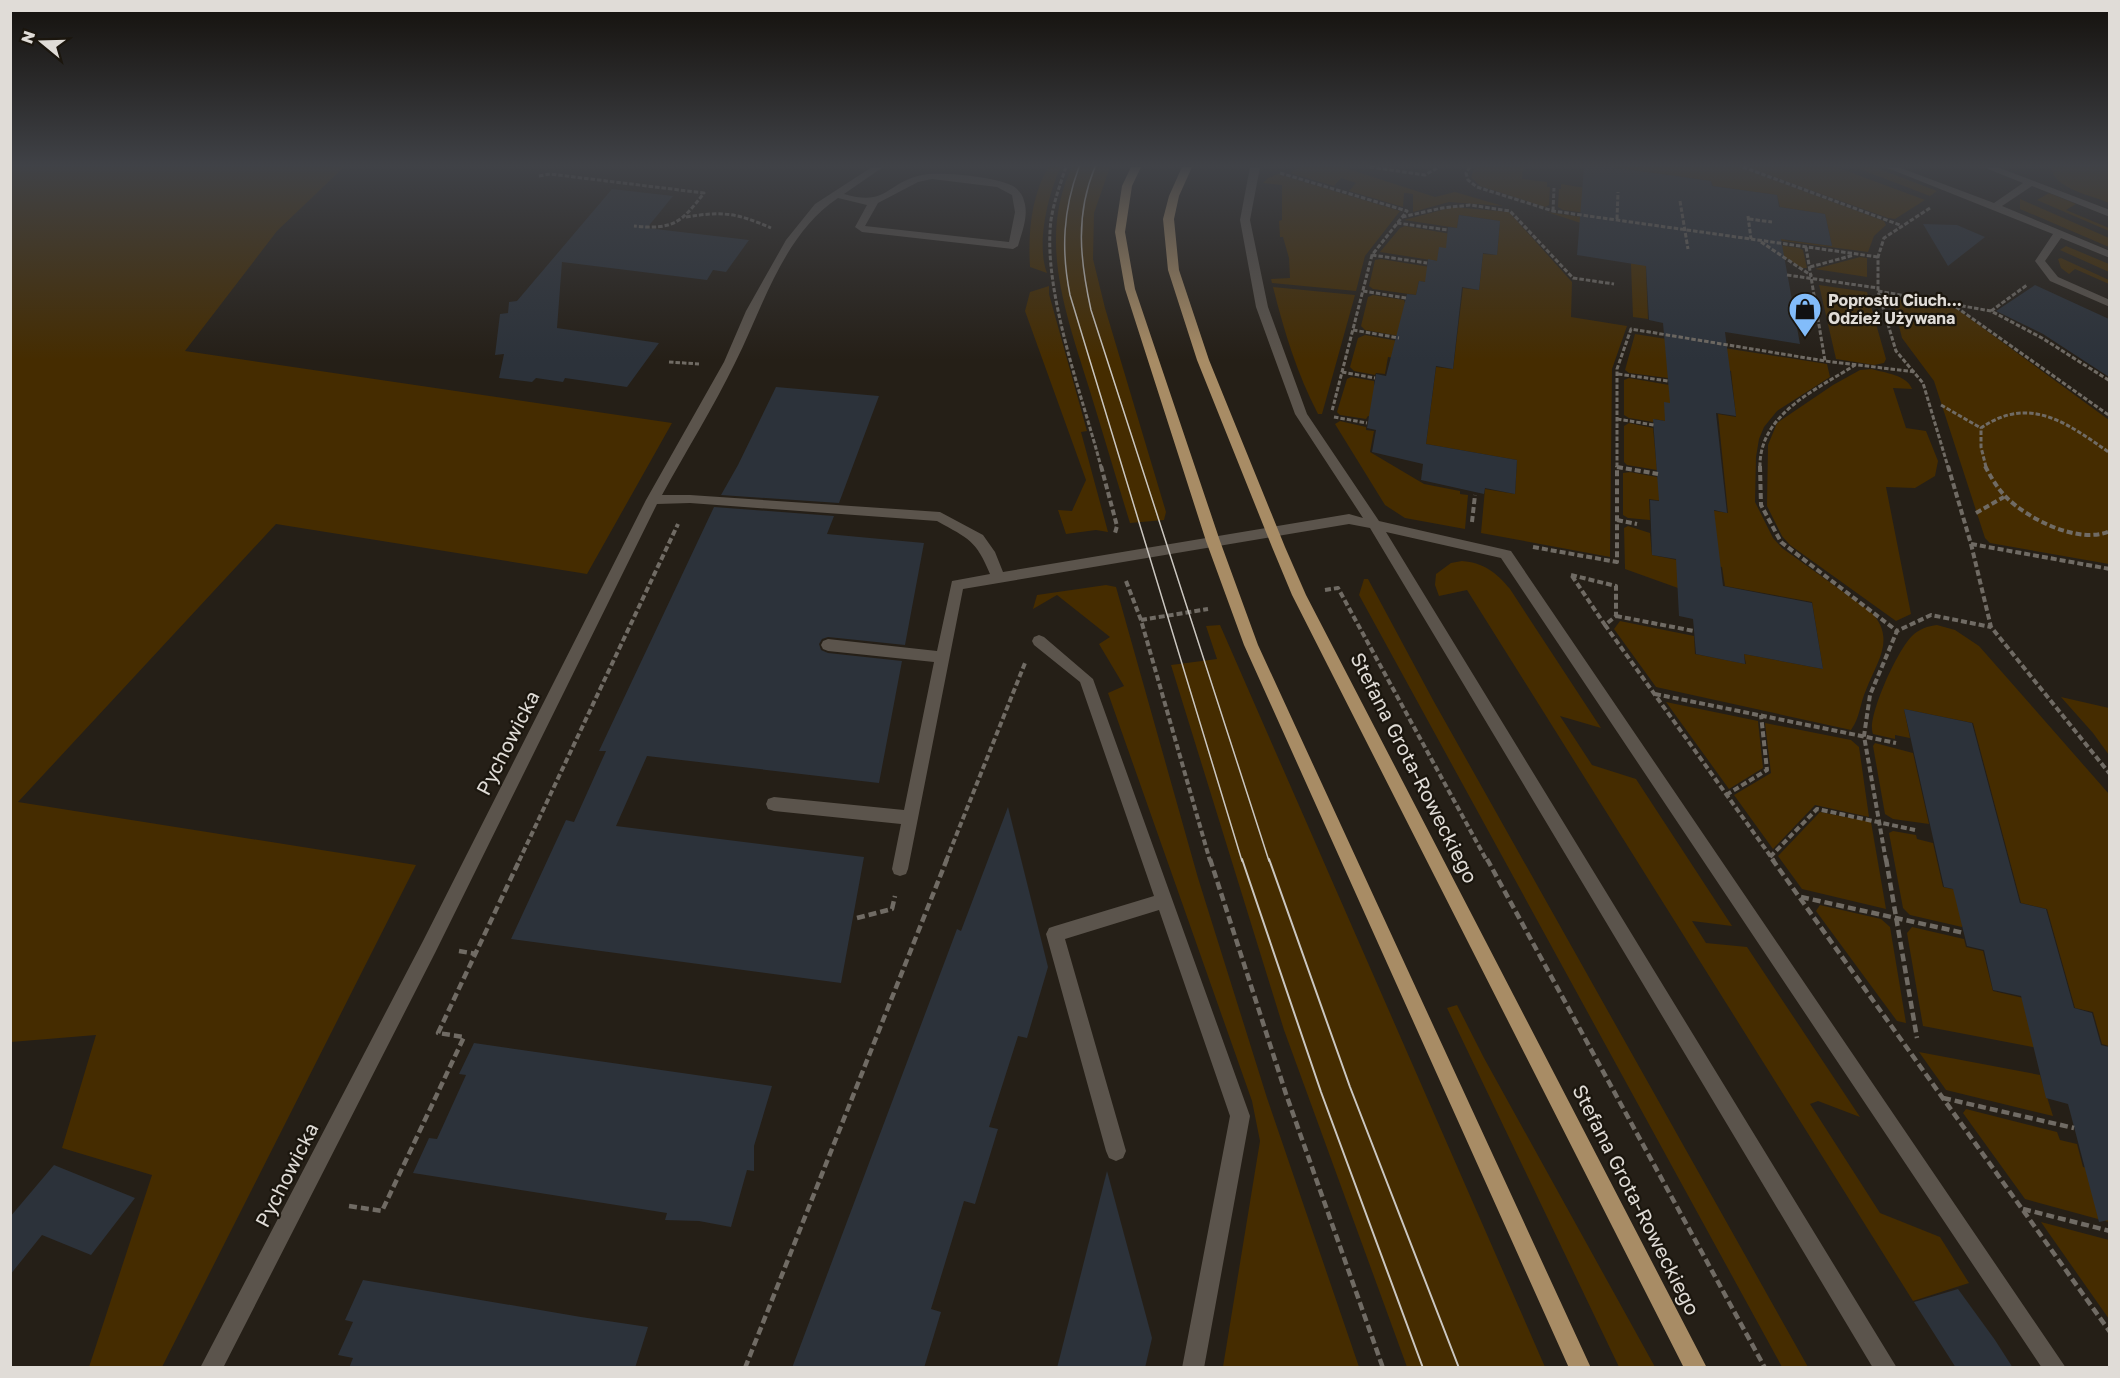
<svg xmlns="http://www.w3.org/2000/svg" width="2120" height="1378" font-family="'Golos Text',sans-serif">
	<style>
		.green { fill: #452c00 }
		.building { fill: #2c323a }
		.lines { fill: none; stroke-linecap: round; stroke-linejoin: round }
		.path-far2 { stroke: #706b64; stroke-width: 3; stroke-dasharray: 4.5 2; stroke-linecap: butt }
		.path-far1 { stroke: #706b64; stroke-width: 4; stroke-dasharray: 6 3; stroke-linecap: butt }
		.path { stroke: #706b64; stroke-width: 4.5; stroke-dasharray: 8 4; stroke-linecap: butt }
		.minor { fill: #5b544c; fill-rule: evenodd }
		.major { fill: #a88c65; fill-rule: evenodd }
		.tram-far1 { stroke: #cbc7c1; stroke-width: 1.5 }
		.tram { stroke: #cbc7c1; stroke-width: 2 }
		.labels { text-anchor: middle; stroke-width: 4.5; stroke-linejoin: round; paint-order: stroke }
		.far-poi-label { font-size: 16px; font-weight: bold; fill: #e0dcd7; stroke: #1b160e; text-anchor: start }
		.street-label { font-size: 20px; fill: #e0dcd7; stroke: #1b160e }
	</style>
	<rect width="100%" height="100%" fill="#251f17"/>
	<g class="green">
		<path d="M11 167H344L277 231 185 351 672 423 587 574 276 524 18 802 416 865 162 1367H89L152 1175 62 1148 96 1035 11 1042Z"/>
		<path d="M1048 167H1061C1048 193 1036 245 1047 273L1030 267C1028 232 1031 198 1048 167Z"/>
		<path d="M1072 167H1110L1094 213 1093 259 1105 308 1166 512 1164 520 1130 523C1116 478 1103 433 1089 388 1067 316 1037 240 1072 167Z"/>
		<path d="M1299 167H1342L1435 197 1455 192 1503 206 1449 202 1413 212V194L1404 193 1403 207 1349 191 1356 183 1341 178 1334 186 1290 173Z"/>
		<path d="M1475 167H1523L1522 179 1547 182V187H1550L1549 205 1545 207 1480 186 1471 177Z"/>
		<path d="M1611 167H1739L1884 221 1886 225 1874 236 1868 252 1768 239 1782 226 1785 240 1832 246 1825 214 1780 207 1777 195 1713 186 1711 181Z"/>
		<path d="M1746 167H1836L1925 200 1895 219 1888 218Z"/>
		<path d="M1854 167H1874L1937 191 1930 196Z"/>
		<path d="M2051 167H2109V203C2091 195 2054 189 2051 167Z"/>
		<path d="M1278 174 1400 211 1365 256 1356 291 1272 283 1271 279 1290 278 1289 258 1283 237H1280L1279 221 1282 220V185L1263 183 1268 178Z"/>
		<path d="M1561 184 1585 188 1611 216 1563 210 1558 207 1559 189H1561Z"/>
		<path d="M2049 193 2076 204 2066 210 2109 228V231L2037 200Z"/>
		<path d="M2020 199 2109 238V247L2020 209Z"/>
		<path d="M1453 207 1509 212 1572 282 1571 317 1627 326 1612 369 1610 557 1481 533 1485 489 1515 494 1517 460 1426 444 1436 367 1453 369 1463 288 1479 290 1483 254 1497 255 1500 221 1459 215 1457 228 1404 220Z"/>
		<path d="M1547 212 1683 232 1645 247 1648 319 1633 317 1630 239Z"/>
		<path d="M1405 226 1457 235 1437 261 1380 252 1400 228Z"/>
		<path d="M1763 243 1799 248 1803 250 1807 268H1802Z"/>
		<path d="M2066 246 2109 264V272L2060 250Z"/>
		<path d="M1860 257 1867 258V277L1815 269Z"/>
		<path d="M2061 258 2109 280V284L2075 269 2069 274 2061 268 2058 259Z"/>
		<path d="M1381 259 1436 268 1433 283 1419 281 1416 295 1373 289 1369 286 1375 260Z"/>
		<path d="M1819 285 1867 292 1886 359 1884 363 1874 365 1836 359Z"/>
		<path d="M1049 286V294L1087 431 1081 432 1108 532 1096 530 1066 534 1058 510 1072 511 1086 480 1025 311 1030 292Z"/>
		<path d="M1273 287 1355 295 1322 414H1318C1297 374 1284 331 1273 287Z"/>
		<path d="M1373 295 1404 300 1405 303 1414 305 1399 336 1365 330 1361 326 1368 297Z"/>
		<path d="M1892 298 1957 309 2109 420V564L1990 543 1985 538 1934 381 1902 338Z"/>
		<path d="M1635 334 1827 364 1830 377 1777 411 1764 427 1759 439 1756 457 1755 502 1773 538 1782 548 1870 611C1897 638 1877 661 1866 690 1860 703 1860 718 1851 730L1656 687 1614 629 1620 621 1694 636 1695 654 1746 664 1744 654 1823 669 1812 602 1725 586 1722 567 1713 565 1709 510 1728 513 1718 414 1736 417 1731 371 1678 362 1668 378 1629 373 1625 370Z"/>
		<path d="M1365 335 1398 341 1404 360 1388 357 1385 374 1376 373 1375 375 1354 371 1350 367 1358 338Z"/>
		<path d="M1872 369C1885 373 1907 375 1912 389L1893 388 1906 428 1926 431 1938 461 1935 476 1915 488 1886 487 1911 614 1896 621 1790 545 1782 536 1767 506 1768 445 1777 423 1833 385 1860 370Z"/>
		<path d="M1351 377 1374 381V385L1382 386 1376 418 1368 416 1366 419 1340 415 1337 412 1347 379Z"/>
		<path d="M1629 378 1681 387 1665 421 1654 419 1653 422 1629 418 1624 415V380Z"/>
		<path d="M1340 421 1366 427V430L1374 431 1370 452 1424 484 1460 491V494L1468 495 1465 529 1405 518 1385 505 1335 424Z"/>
		<path d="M1629 423 1653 428 1657 470 1627 465 1624 462V426Z"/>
		<path d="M1630 472 1657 477 1669 502 1649 499 1650 520 1628 518 1623 515V473Z"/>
		<path d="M1628 526 1650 533 1652 555 1687 562 1678 588 1625 569 1624 528Z"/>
		<path d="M1462 561C1484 563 1496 572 1510 589L1601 728 1560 716 1592 765 1636 779 1732 926 1692 921 1706 943 1747 947 1860 1117 1818 1101 1810 1104 1880 1213 1940 1237 1969 1283 1913 1301 1467 590 1439 596 1435 585 1436 574 1451 563Z"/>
		<path d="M1364 579H1368L1433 700 1808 1367H1782L1359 595Z"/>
		<path d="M1106 585 1116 587 1198 878 1267 1098 1359 1367H1223L1260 1141 1252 1101 1108 693 1124 686 1099 644 1110 637 1057 595 1033 609 1037 595Z"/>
		<path d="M1220 625 1545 1367H1407L1284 1030 1171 665 1217 659 1206 626Z"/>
		<path d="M1937 625 1955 630 1979 646 2109 794V1046L2102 1044 2093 1012 2075 1008 2047 909 2021 903 1973 723 1904 709 1910 738 1895 735V739L1873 734C1866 718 1898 649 1912 636 1919 629 1928 626 1937 625Z"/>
		<path d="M2061 697 2109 708V755L2093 733Z"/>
		<path d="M1666 702 1758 721 1763 768 1729 789Z"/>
		<path d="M1765 723 1851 740 1859 747 1869 817 1815 805 1773 849 1734 795 1771 773Z"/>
		<path d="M1875 743 1913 753 1929 824 1893 819 1885 814 1873 746Z"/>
		<path d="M1820 812 1871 822 1886 909 1802 889 1778 856Z"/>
		<path d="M1893 831 1916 835 1917 839 1933 843 1943 887 1970 893 1962 927 1910 915 1903 908 1889 833Z"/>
		<path d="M1820 905 1881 919 1890 927 1906 1023 1897 1021 1816 911Z"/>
		<path d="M1912 927 1964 939 1966 947 1983 951 1993 991 2036 1001 2048 1050 1923 1026 1907 933Z"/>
		<path d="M1457 1005 1484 1058 1655 1367H1619L1447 1008Z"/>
		<path d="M1919 1052 2040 1075 2053 1116 1946 1090Z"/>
		<path d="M1966 1109 2057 1132 2060 1140 2077 1144 2083 1167 2109 1174V1222L2025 1199 1963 1113Z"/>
		<path d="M2041 1222 2109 1240V1319Z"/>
	</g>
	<g class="building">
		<path d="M1584 167H1610L1711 181 1712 186 1777 195 1779 207 1825 214 1832 246 1781 239 1800 344 1725 332 1736 416 1716 413 1727 513 1714 510 1723 586 1812 603 1823 669 1744 654 1745 664 1696 654 1693 619 1679 616 1676 559 1652 555 1650 500 1659 501 1653 419 1665 421 1664 402 1670 403 1663 323 1649 320 1646 266 1577 255Z"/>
		<path d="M612 189 673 196 647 228 749 240 726 272 713 270 707 280 562 262 557 328 659 343 627 387 565 378 563 382 536 378 532 382 499 378 504 354 495 355 500 314 508 313 509 302 517 301Z"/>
		<path d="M1459 215 1500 221 1497 255 1483 253 1479 290 1462 287 1453 369 1436 366 1426 444 1517 460 1515 494 1485 488 1484 494 1421 480 1423 464 1372 452 1376 430 1367 428 1376 374 1386 376 1407 294 1416 295 1419 281 1425 282 1428 259 1437 261 1439 247 1446 248 1448 227 1457 228Z"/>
		<path d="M1923 224 1957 225 1985 237 1948 266Z"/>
		<path d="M2035 285 2109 319V377L2043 334 1996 311Z"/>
		<path d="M776 387 879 396 839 503 721 495 738 465Z"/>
		<path d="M714 507 834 516 827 534 924 543 905 645 828 637 822 639 819 644 821 650 828 653 902 661 879 783 647 756 616 826 864 857 841 983 511 939 566 820 574 822 606 751H599Z"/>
		<path d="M1904 709 1972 723 2020 903 2046 909 2074 1008 2092 1013 2101 1045 2109 1047V1220L2099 1222 2068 1104 2046 1098 2021 996 1993 990 1984 950 1967 946 1953 889 1944 887Z"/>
		<path d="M1008 807 1048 967 1027 1038 1018 1036 989 1127 998 1129 975 1204 964 1201 931 1309 941 1312 924 1368H792L957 929 961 931Z"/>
		<path d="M474 1043 772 1086 754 1146V1171L747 1170 731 1227 699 1221 665 1220 667 1213 413 1173 429 1138 437 1139 466 1075 459 1074Z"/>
		<path d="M54 1165 135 1198 91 1255 42 1235 10 1275V1217Z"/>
		<path d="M1107 1171 1152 1338 1145 1368H1057Z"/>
		<path d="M363 1280 581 1317 648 1327 635 1368H349L353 1358 338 1355 353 1322 345 1320Z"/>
		<path d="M1958 1289 1995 1340 2013 1368H1956L1914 1302Z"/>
	</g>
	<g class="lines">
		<g class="path-far2">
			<path d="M1066 167C1060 185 1054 201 1051 220 1042 291 1083 397 1101 467"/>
			<path d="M1370 167 1425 175 1439 167"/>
			<path d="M1470 167 1466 173 1468 180 1477 187 1553 211 1878 257"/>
			<path d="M1743 167 1900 225"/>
			<path d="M1280 173 1407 211 1372 255 1332 411"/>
			<path d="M539 176 550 174 704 193C681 223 673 230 634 226"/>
			<path d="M1680 201 1688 249"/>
			<path d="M1930 208 1884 238 1878 257V291L1896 351 1923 383 1948 467"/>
			<path d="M1553 211 1554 188"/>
			<path d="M1748 216 1751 239"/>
			<path d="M686 217C723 211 737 213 771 228"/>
			<path d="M1402 217 1442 208 1470 205 1510 211 1573 278 1614 284"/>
			<path d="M1617 219 1618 192"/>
			<path d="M1749 219 1772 222"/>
			<path d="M1397 223 1448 230"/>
			<path d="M1761 242 1812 276"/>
			<path d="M1806 247 1825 361"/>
			<path d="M1372 255 1427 263"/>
			<path d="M1810 267 1854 255"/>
			<path d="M1787 275 1878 288"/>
			<path d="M1363 291 1406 298"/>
			<path d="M1878 291 1991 311 2042 338 2110 381"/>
			<path d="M1956 307 2110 416"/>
			<path d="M1991 311 2027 285"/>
			<path d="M1353 330 1399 338"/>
			<path d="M669 362 699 364"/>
			<path d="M1342 372 1375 378"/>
			<path d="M1618 374 1668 381"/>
			<path d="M1941 405 1981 428"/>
			<path d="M1334 417 1367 423"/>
			<path d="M1617 419 1654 425"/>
			<path d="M1617 467V369L1631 329 1825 361 1916 372"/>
			<path d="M1760 467C1759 414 1816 390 1855 365"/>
			<path d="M1986 467 1981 447V428C2030 394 2068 424 2110 453"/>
		</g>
		<g class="path-far1">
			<path d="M1101 466 1117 526 1115 533"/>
			<path d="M1760 466 1761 505 1781 542 1897 631"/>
			<path d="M1948 466 1971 544 1991 627 2110 774"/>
			<path d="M1985 466C1991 477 1997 488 2006 497 2028 519 2079 545 2110 531"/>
			<path d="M1617 467 1658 474"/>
			<path d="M1976 513 2004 497"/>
			<path d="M1617 520 1637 524"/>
			<path d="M1472 522 1475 495"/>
			<path d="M1971 544 2110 569"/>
			<path d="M1533 547 1617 562V466"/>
			<path d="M1571 575 1616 586V616L1605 625 1774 861"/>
			<path d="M1572 576 1605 625"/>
			<path d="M1126 581 1141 620 1210 861"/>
			<path d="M1325 590 1338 588 1487 861"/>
			<path d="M1616 616 1694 631"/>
			<path d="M1141 620 1208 609"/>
			<path d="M1655 694 1896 743"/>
			<path d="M1726 795 1767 770 1761 715"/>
			<path d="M1770 857 1817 809 1915 830"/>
			<path d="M519 861 678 524"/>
			<path d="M946 861 1025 663"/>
			<path d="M1886 861 1864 736 1870 695 1897 631 1931 615 1991 627"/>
		</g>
		<g class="path">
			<path d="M1210 859 1286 1094 1383 1368"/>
			<path d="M1487 859 1765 1368"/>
			<path d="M1772 859 2110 1332"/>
			<path d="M1886 859 1917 1038"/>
			<path d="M1801 897 1964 933"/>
			<path d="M857 918 892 909 895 896"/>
			<path d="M459 951 476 954"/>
			<path d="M1943 1098 2074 1128"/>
			<path d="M349 1206 382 1211 464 1037 438 1033 520 859"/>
			<path d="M2023 1209 2110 1231"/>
			<path d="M745 1368 947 859"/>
		</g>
		<g class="minor">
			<path d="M872 167H883L844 194C888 207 885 183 922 175 941 171 996 177 1013 186 1018 189 1023 195 1024 201 1029 215 1022 232 1018 246L1013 249 862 232 855 227 867 205 838 198C783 235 763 307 735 363 713 408 686 451 662 495H690L940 512 983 535 995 552 1003 572 1349 514 1363 518 1295 414 1256 307 1240 220 1250 167H1260L1250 220 1268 307 1307 414 1379 521 1511 551 2066 1368H2042L1501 558 1386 532 1897 1368H1873L1370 528 1349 524 963 589 908 869 906 874 900 876 894 874 892 869 901 824 774 811 768 809 766 804 768 799 774 797 904 810 934 662 828 651 823 649 821 645 823 641 828 639 937 651 952 581 990 574C976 540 969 539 937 521L690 503 657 504 435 953 223 1368H200L423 941 646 500 724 362 746 311 786 240 815 204ZM932 179 997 187 1012 195 1015 212 1009 242 865 226 878 203 918 182Z"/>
			<path d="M1885 167H1898L1994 203 2023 183 1983 167H1997L2110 210V217L2032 186 2002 206 2110 251V258L2061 238 2045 261 2058 277 2110 300V307L2050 281 2035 261 2053 234Z"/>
			<path d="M1039 635 1044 637 1093 679 1250 1116 1204 1368H1182L1230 1116 1159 910 1065 939 1126 1151 1123 1158 1116 1161 1109 1158 1106 1151 1046 934 1049 928 1055 926 1154 896 1080 682 1034 645 1032 641 1034 637Z"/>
		</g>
		<g class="major">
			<path d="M1131 167H1141L1132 186 1125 232 1135 289 1220 541 1258 645 1591 1368H1569L1244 645 1206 541 1125 289 1115 232 1122 186Z"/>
			<path d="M1182 167H1192L1179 196 1174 219 1179 270 1209 360 1285 547 1306 595 1707 1368H1684L1292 595 1272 547 1197 360 1168 270 1163 219 1169 196Z"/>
		</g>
		<g class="tram-far1">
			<path d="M1079 167C1063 210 1061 250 1070 295L1242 861"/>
			<path d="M1095 167C1075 215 1080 260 1091 310L1269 861"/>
		</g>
		<g class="tram">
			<path d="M1242 859 1321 1092 1423 1368"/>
			<path d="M1269 859 1350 1087 1459 1368"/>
		</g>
	</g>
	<linearGradient id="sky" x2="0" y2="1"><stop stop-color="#14110d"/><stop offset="0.46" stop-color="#404247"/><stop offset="1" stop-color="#404247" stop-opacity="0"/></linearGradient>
	<rect width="2120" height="360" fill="url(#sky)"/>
	<defs>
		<g id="shop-pin" transform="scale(1.725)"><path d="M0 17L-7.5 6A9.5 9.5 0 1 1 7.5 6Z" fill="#82bcfa" stroke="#1b160e"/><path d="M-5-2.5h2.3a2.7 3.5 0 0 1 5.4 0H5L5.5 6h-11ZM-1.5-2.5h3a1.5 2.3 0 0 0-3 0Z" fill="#111"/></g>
	</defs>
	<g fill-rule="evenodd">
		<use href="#shop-pin" x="1805" y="309"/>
	</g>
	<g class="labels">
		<g class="far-poi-label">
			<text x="1828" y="306">Poprostu Ciuch...<tspan x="1828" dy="18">Odzież Używana</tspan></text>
		</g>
		<g class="street-label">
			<text transform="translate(508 743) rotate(-63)" y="7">Pychowicka</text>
			<text transform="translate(1414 768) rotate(63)" y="7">Stefana Grota-Roweckiego</text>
			<text transform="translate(287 1175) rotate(-63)" y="7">Pychowicka</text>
			<text transform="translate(1636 1200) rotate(63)" y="7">Stefana Grota-Roweckiego</text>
		</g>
	</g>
	<rect width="2120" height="1378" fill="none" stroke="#e0dcd7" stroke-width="24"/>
	<g transform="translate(42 42) rotate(289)" stroke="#1b160e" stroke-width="4.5" paint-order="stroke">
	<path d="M0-4.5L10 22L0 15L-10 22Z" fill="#e0dcd7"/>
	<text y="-9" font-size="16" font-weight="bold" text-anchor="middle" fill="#e0dcd7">N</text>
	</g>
</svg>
